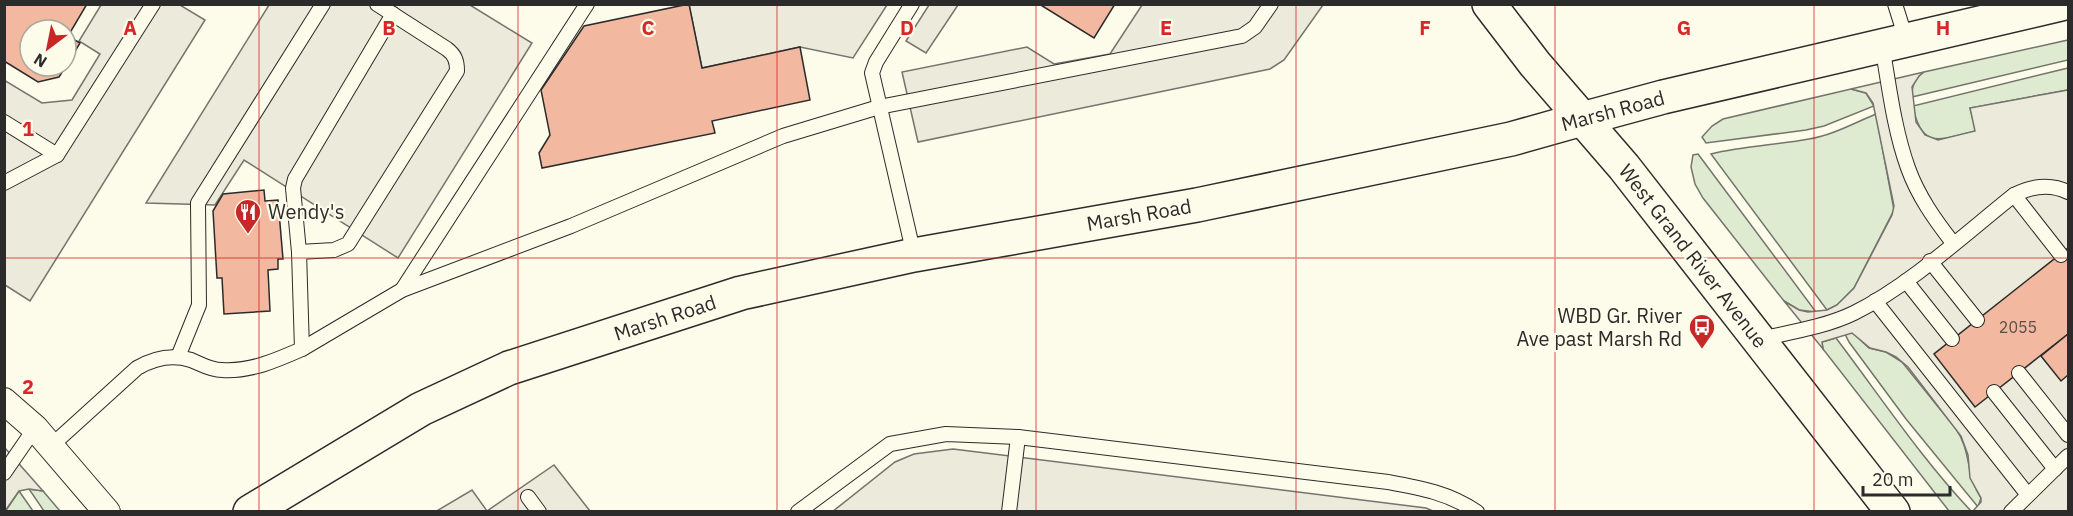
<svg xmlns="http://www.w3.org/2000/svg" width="2073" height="516" font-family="'IBM Plex Sans',sans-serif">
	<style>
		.green { fill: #deebd1; stroke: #74746e; stroke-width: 1.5 }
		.parking { fill: #eceadb; stroke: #74746e; stroke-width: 1.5 }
		.building { fill: #f2b8a0; stroke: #2b2b2b; stroke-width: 1.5 }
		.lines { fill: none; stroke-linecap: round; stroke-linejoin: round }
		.service-casing { stroke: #2b2b2b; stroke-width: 16 }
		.minor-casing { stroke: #2b2b2b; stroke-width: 28 }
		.tertiary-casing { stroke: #2b2b2b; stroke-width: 36 }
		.secondary-casing { stroke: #2b2b2b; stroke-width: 36 }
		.primary-casing { stroke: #2b2b2b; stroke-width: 36 }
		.service { stroke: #fdfbea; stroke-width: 14 }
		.minor { stroke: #fdfbea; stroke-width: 26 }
		.tertiary { stroke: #fdfbea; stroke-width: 33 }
		.secondary { stroke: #fdfbea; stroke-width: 33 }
		.primary { stroke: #fdfbea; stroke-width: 33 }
		.grid { fill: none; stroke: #d62828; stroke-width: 1.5; stroke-opacity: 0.55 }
		.labels { text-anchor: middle; stroke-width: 4.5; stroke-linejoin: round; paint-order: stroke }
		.number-label { font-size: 16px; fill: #5d4e48 }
		.street-label { font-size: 20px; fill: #2b2b2b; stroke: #fdfbea }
		.poi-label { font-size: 20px; fill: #2b2b2b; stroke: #fdfbea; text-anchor: start }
		.grid-label { font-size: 20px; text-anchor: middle; font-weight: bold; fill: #d62828; stroke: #fdfbea; stroke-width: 4.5; stroke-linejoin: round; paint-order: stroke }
	</style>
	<rect width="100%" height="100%" fill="#fdfbea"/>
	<g class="green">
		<path d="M2068 40V60L1912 97C1912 85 1914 79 1924 72Z"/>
		<path d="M2068 68V90L1970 108 1976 131C1941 139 1921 151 1913 106Z"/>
		<path d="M1851 89 1866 93 1874 106 1824 126 1806 130 1706 143 1702 137 1712 126 1723 119Z"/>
		<path d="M1876 114 1894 210 1854 288 1837 305 1827 310 1711 154C1744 146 1777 145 1809 139 1833 135 1854 123 1876 114Z"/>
		<path d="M1698 154 1816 312 1799 310 1784 301 1703 198 1695 184 1691 167 1693 155Z"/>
		<path d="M1849 332 1854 334 1869 348 1886 352 1902 362 1956 429C1971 450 1966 476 1981 498L1978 507 1906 419 1849 342 1845 334Z"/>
		<path d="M1836 338C1880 396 1921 458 1971 511H1949L1823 349 1822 342Z"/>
		<path d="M29 489 43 491 60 511H44Z"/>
		<path d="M19 491 33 511 5 512Z"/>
	</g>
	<g class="parking">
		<path d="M101 5H180L205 20 30 301 5 285 4 80 42 103 72 100 100 54 79 41Z"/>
		<path d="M269 5H470L532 43 398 258 244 160 215 205 146 203Z"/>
		<path d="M689 5H887L853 58 800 47 702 68Z"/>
		<path d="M929 5H958L926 53 906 41Z"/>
		<path d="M1142 5H1323L1284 60 1270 69 918 142 902 72 1027 47 1054 64 1110 54Z"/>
		<path d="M1924 72 1919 76 1912 87 1916 122 1925 135 1938 140 1975 131 1970 108 2068 90V511H1973L1981 502V498L1970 478 1968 455 1961 436 1908 367 1896 357 1886 352 1870 348 1852 333 1822 342 1823 349 1784 301 1799 310 1808 312 1827 310 1837 305 1854 288 1892 215 1894 206 1873 103 1866 93 1851 89Z"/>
		<path d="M5 448 43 491 29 489 19 491 5 511Z"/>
		<path d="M953 449 1426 508 1433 511 832 512 895 462 914 454Z"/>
		<path d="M554 465 590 511 435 512 472 490 487 511Z"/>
	</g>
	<g class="building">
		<path d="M4 4H87L68 36 80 43 66 66V30H30V66H66L59 77 38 82 4 61Z"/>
		<path d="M689 4 702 68 800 47 810 100 712 121 715 133 542 168 539 153 550 135 541 90 584 26Z"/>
		<path d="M1039 4H1115L1094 38Z"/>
		<path d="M264 190 265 201 278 200 283 259H278V269L268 270 270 311 224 314 222 278H217L213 211 223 194Z"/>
		<path d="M2068 248V334L1975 407 1934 354Z"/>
		<path d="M2068 334V375L2061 381 2041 356Z"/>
	</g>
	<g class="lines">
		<g class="service-casing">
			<g id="service">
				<path d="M912 4 876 62 872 73 914 255"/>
				<path d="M1895 4 1906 39"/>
				<path d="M1882 45C1889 86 1894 129 1908 168 1918 196 1935 220 1953 243"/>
				<path d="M4 122 57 155"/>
				<path d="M4 183 57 155 153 4"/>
				<path d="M2014 195 2061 255"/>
				<path d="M299 252 293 188 295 179 393 14"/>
				<path d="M1930 261 1977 320"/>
				<path d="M1906 281 1952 339"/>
				<path d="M402 290 587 4"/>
				<path d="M1875 301 2028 495"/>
				<path d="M1760 339C1791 332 1825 327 1854 313 1910 285 1965 234 2014 195 2032 186 2050 183 2068 192"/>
				<path d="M302 349 402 290 571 226 783 136 879 107 1242 36 1255 27 1271 4"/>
				<path d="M178 357 199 305 198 203 323 4"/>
				<path d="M2019 373 2068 435"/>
				<path d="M1994 392 2055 469"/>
				<path d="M51 446 137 368C154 358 172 354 191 360 201 364 210 370 222 370 250 372 277 360 302 349L299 252 334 250 348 244 457 71C457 61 455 55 447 49L377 4"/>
				<path d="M4 473 35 428"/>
				<path d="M528 497 539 512"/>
				<path d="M798 512 890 444 946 434 1018 437 1388 482C1421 488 1449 493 1477 512"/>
				<path d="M1009 512 1018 437"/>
				<path d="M2011 512 2068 456"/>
			</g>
		</g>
		<g class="minor-casing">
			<path id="minor" d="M4 401 35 428 107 512"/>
		</g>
		<g class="tertiary-casing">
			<path id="tertiary" d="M1582 119 1663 97 2061 4"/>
		</g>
		<g class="secondary-casing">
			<path id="secondary" d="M250 512 421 409 509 368 741 293 914 255 1197 205 1511 139 1582 119"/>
		</g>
		<g class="primary-casing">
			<path id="primary" d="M1489 4 1535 64 1624 167 1893 512"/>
		</g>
		<use href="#service" class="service"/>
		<use href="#minor" class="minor"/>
		<use href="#tertiary" class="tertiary"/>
		<use href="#secondary" class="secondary"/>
		<use href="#primary" class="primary"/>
	</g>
	<path class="grid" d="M259 4V512M518 4V512M777 4V512M1036 4V512M1296 4V512M1555 4V512M1814 4V512M4 258H2068"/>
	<defs>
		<g id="restaurant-pin" transform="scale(1.35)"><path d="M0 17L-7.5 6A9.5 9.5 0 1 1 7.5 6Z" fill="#c62828" stroke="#fdfbea"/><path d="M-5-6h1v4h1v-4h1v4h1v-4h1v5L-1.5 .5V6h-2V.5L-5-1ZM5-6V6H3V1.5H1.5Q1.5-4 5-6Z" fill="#fff"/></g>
		<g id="bus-pin" transform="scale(1.35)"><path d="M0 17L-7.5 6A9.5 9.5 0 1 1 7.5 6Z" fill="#c62828" stroke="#fdfbea"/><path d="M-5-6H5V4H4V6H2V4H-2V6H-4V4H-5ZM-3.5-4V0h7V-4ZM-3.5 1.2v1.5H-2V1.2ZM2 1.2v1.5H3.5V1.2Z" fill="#fff"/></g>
	</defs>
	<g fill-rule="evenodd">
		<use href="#restaurant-pin" x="248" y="212"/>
		<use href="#bus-pin" x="1702" y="327"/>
	</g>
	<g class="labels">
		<g class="number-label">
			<text x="2018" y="333">2055</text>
		</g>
		<g class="street-label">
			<text transform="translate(1613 111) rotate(-15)" y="7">Marsh Road</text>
			<text transform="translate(1139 215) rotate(-10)" y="7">Marsh Road</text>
			<text transform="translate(1693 256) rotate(52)" y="7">West Grand River Avenue</text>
			<text transform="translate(665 318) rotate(-18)" y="7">Marsh Road</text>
		</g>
		<g class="poi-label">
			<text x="268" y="219">Wendy's</text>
			<text x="1682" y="323" text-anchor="end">WBD Gr. River<tspan x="1682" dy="23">Ave past Marsh Rd</tspan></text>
		</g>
	</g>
	<g class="grid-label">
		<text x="130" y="35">A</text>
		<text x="389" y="35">B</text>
		<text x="648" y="35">C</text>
		<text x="907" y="35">D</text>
		<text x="1166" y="35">E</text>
		<text x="1425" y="35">F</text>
		<text x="1684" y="35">G</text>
		<text x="1943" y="35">H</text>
		<text x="28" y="136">1</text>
		<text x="28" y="394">2</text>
	</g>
	<rect width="2073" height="516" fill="none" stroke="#2b2b2b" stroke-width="12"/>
	<g transform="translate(48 48) rotate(212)"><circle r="28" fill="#fdfbea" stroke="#a9a89e" stroke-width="1.5"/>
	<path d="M0-4.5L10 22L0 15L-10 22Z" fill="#c62828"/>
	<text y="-9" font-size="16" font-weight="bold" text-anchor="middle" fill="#2b2b2b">N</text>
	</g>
	<path d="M1863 486v9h87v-9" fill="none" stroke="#2b2b2b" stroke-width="3"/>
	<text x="1872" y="486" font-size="18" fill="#2b2b2b" stroke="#fdfbea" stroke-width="4.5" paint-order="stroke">20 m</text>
</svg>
